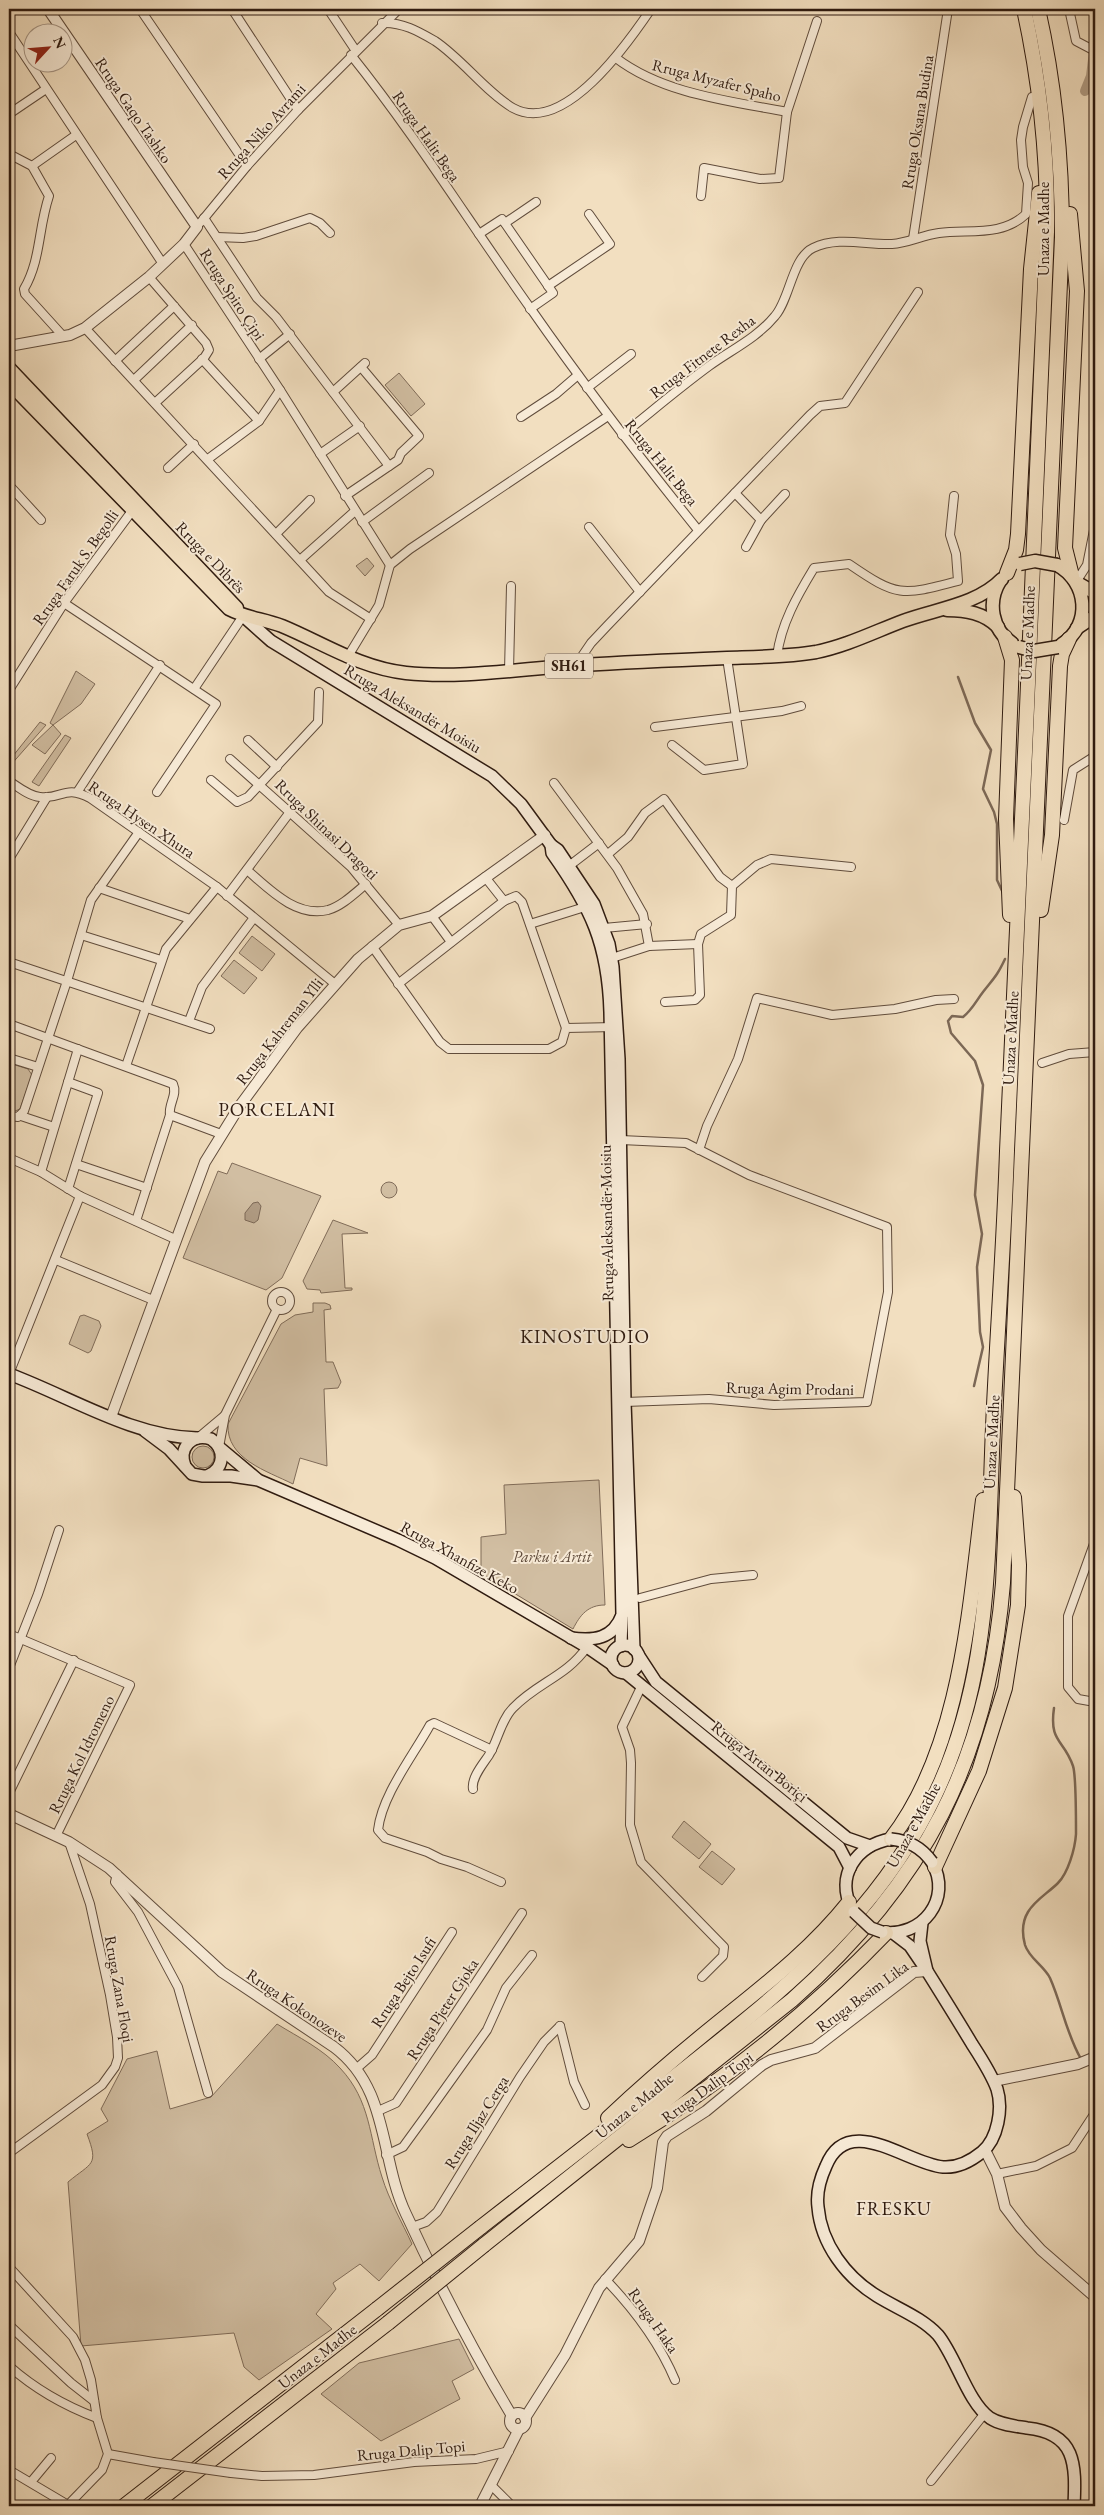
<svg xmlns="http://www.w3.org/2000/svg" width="1104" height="2515" font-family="'EB Garamond',serif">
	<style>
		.green { fill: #d1bea2; stroke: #806c59 }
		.water { fill: #b09c84; stroke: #7c6856 }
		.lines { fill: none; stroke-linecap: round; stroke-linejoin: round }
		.stream { stroke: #7c6856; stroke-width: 2.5 }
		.canal { stroke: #b09c84; stroke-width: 10 }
		.minor-casing { stroke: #604c3c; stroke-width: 10 }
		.tertiary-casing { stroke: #604c3c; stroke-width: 12 }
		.secondary-casing { stroke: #2f1b10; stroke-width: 14 }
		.primary-casing { stroke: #2f1b10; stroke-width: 15 }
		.trunk-casing { stroke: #2f1b10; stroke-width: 16 }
		.minor { stroke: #f7ead6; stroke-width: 8 }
		.tertiary { stroke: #f7ead6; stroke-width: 10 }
		.secondary { stroke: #f7ead6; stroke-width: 11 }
		.primary { stroke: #f2dfc0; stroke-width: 12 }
		.trunk { stroke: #f2dfc0; stroke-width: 14 }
		.minor-bridge-casing { stroke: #604c3c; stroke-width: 10; stroke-linecap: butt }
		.secondary-bridge-casing { stroke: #2f1b10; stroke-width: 14; stroke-linecap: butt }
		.primary-bridge-casing { stroke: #2f1b10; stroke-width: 15; stroke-linecap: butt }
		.trunk-bridge-casing { stroke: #2f1b10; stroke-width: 16; stroke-linecap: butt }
		.minor-bridge { stroke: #f7ead6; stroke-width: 8 }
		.secondary-bridge { stroke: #f7ead6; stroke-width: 11 }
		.primary-bridge { stroke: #f2dfc0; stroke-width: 12 }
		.trunk-bridge { stroke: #f2dfc0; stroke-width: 14 }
		.labels { text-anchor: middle; stroke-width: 4; stroke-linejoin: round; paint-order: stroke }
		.shield { fill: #f7ead6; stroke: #6b594b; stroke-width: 1 }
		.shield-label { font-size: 15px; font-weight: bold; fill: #2f1b10 }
		.street-label { font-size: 16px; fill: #2f1b10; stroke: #f7ead6 }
		.park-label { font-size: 16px; font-style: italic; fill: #604c3c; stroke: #f7ead6 }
		.quarter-label { font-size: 19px; letter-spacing: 1px; fill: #2f1b10; stroke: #f7ead6 }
	</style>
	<rect width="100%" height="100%" fill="#f2dfc0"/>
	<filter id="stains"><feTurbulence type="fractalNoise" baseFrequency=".004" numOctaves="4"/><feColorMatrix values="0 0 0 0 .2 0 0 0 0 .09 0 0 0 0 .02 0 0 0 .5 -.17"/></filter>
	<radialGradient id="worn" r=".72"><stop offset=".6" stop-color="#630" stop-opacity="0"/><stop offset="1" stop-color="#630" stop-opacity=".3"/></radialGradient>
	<g class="green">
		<path d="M399 373 425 404 411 416 385 385Z"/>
		<path d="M367 558 374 566 365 576 356 566Z"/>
		<path d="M76 671 95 684 81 704 53 725 61 734 45 754 32 745 53 725 50 723Z"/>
		<path d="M40 722 46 725 9 767V761Z"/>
		<path d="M65 735 71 738 39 786 32 782Z"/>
		<path d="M252 936 275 954 262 971 239 953Z"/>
		<path d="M234 960 257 978 244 994 221 976Z"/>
		<path d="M9 1063 28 1069 32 1075 20 1109 15 1111 9 1109Z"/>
		<path d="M232 1163 321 1196 282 1278 266 1290 183 1258 218 1171 227 1174Z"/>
		<circle cx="389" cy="1190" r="8"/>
		<path d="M333 1220 368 1233 342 1234 345 1288H352V1290L321 1293 320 1290 307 1289 303 1281Z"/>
		<path d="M313 1303H325L330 1305 331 1309 324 1310 326 1362H333L341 1382 338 1388 324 1389 327 1466 300 1458 293 1484C267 1471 226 1459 228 1424L281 1324 295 1315 313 1312Z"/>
		<path d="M84 1315 99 1321 101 1326 91 1351 88 1353 69 1344 80 1316Z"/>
		<circle cx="203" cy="1457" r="11"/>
		<path d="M599 1480 605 1605C588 1605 580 1615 573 1629L481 1573V1537L506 1534 504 1485Z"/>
		<path d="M684 1821 711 1844 699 1859 672 1837Z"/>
		<path d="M712 1851 735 1869 722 1885 699 1867Z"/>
		<path d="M277 2024C298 2037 323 2049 340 2068 371 2101 369 2137 382 2177 389 2200 402 2222 412 2244L379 2281 360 2264 333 2283 336 2289 316 2314 332 2329 259 2380 244 2367 234 2333 81 2346 68 2182C92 2162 99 2166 87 2134L108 2121 101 2109 127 2059 157 2051 170 2109 211 2097Z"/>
		<path d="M459 2339 474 2369 452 2381 460 2399 381 2441 321 2394 359 2363Z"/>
	</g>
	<path class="water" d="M258 1202 261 1206 258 1220 254 1223 245 1220V1213L253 1203Z"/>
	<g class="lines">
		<g class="stream">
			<path d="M958 677 975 723 991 750 983 789 994 812 997 824V880L1004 895"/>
			<path d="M974 1386 983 1347 980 1332 977 1267 982 1234 975 1195 983 1085 975 1061 951 1033 948 1021 952 1016 963 1017C972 1010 976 1001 983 992 994 978 997 976 1005 959"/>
			<path d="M1054 1708C1049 1743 1064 1739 1073 1766 1076 1775 1076 1823 1076 1834 1075 1849 1068 1873 1058 1883 1048 1893 1035 1900 1028 1912 1022 1922 1022 1934 1025 1945 1029 1958 1044 1966 1050 1978 1062 2005 1066 2033 1081 2059"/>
		</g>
		<path class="canal" d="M1085 91 1091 76 1095 43"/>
		<g class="minor-casing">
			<g id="minor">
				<path d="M140 9 247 166"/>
				<path d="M232 9 298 110"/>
				<path d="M328 9 356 51"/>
				<path d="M1069 9 1076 41 1095 51"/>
				<path d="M382 23C402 22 418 31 435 41 462 59 487 93 513 108 564 136 628 43 651 9"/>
				<path d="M9 32 163 264"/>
				<path d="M351 55C416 136 471 225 531 309 584 385 640 458 698 530"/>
				<path d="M616 58C663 94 730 101 787 112"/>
				<path d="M9 114 46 89"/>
				<path d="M9 154 32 166 49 196C38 229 41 260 24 289L25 294 63 336"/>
				<path d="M32 166 76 135"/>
				<path d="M701 196 704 168 760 179 779 178 787 112 817 21"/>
				<path d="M204 218 257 298 276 317 389 466"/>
				<path d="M201 222 247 166 298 110 399 9"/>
				<path d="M505 223 536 202"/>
				<path d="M479 234 502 219 553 293 530 309"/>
				<path d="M217 237 243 238 256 236 310 218 320 223 330 233"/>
				<path d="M913 239 948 9"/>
				<path d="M184 244 280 390 390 565"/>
				<path d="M149 277 206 343 209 350 204 358 155 403"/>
				<path d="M548 286 610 244 589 214"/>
				<path d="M85 328 329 592 371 619"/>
				<path d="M202 359 259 421"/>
				<path d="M259 359 290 334"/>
				<path d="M115 361 174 306"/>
				<path d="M134 380 192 325"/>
				<path d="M587 388 631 354"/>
				<path d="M333 392 365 363"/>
				<path d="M521 417 556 394 578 375"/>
				<path d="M622 435C651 412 679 388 709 366 731 350 757 338 775 316 790 299 792 258 813 248 838 236 866 245 892 244 908 243 923 235 939 233 969 229 1002 237 1026 214L1028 183 1023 167 1021 140 1023 127 1032 97"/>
				<path d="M320 454 360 426"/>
				<path d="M208 459 259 421 280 390"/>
				<path d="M168 468 194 444"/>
				<path d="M9 485 41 520"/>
				<path d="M735 493 761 520 746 547"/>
				<path d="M345 496 398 460 401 453 419 436 361 367"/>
				<path d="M761 520 785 494"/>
				<path d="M362 522 429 473"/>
				<path d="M589 527 640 592"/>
				<path d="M276 534 310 500"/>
				<path d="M300 560 355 511"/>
				<path d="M1076 582 1087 565 1095 525"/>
				<path d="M64 603 216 704 157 792"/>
				<path d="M777 656C781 624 797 596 814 568L849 564C897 597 901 596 958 581L956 554 950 535 954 496"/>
				<path d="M347 658 379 605 390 565 410 549 608 416"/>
				<path d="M576 665 591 643 607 626 810 415 820 406 845 403 918 292"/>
				<path d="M509 671 511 586"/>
				<path d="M194 689 243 616"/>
				<path d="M9 690 64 603 132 511"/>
				<path d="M655 727 782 711 801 706"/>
				<path d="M248 740 277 767"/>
				<path d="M672 745 704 770 743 764 727 658"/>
				<path d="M230 759 351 867 399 925"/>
				<path d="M211 780 237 802 248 797 318 722 319 692"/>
				<path d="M9 781C18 787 29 796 40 797 62 800 64 784 90 798L217 887 335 984"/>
				<path d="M554 783 617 868 643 914 649 946"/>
				<path d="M78 791 160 665"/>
				<path d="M1064 820 1073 770 1095 756"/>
				<path d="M608 854 628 837 645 813 664 799 720 877 732 886"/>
				<path d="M9 859 47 797"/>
				<path d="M569 866 599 843"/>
				<path d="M247 870C269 889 296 918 328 910 342 906 355 893 366 884"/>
				<path d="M485 877 504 901"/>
				<path d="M99 888 190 919"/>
				<path d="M227 896 290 812"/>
				<path d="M432 916 451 942"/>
				<path d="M530 924 588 906"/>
				<path d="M604 928 647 924"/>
				<path d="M81 935 161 960"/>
				<path d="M372 946 440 1042 449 1049H549L562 1042 566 1028 615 1027"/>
				<path d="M612 958 649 946 698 944"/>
				<path d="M9 962 210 1029"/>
				<path d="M398 984 504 901 516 896 522 902 566 1028"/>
				<path d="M665 1002 695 1000 700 995 698 944 701 934 731 915 732 886 757 865 771 859 851 867"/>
				<path d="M189 1021 202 987 253 919"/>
				<path d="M9 1024 173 1084C178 1095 168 1104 170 1115L136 1221"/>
				<path d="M9 1058 38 1067"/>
				<path d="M1042 1063 1069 1054 1095 1052"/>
				<path d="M126 1066 166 949 217 887"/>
				<path d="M68 1082 98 1093 68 1189"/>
				<path d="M170 1115 221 1134"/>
				<path d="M9 1116 18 1117 24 1111 67 981 91 900 139 832"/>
				<path d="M21 1116 54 1127"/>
				<path d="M621 1140 686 1143 749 1175 887 1227 888 1292 867 1402 774 1405 709 1399 625 1402"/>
				<path d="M699 1150 707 1126 738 1059 757 998 832 1015 895 1009 936 1000 954 999"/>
				<path d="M9 1158 41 1172 80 1196 175 1239"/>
				<path d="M76 1164 147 1188"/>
				<path d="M41 1172 78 1049"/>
				<path d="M56 1260 153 1300"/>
				<circle cx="281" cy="1301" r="9"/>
				<path d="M9 1374 80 1196"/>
				<path d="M199 1437 224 1416"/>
				<path d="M219 1447 225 1415 277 1309"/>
				<path d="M1095 1541 1068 1616V1687L1078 1699 1095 1702"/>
				<path d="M640 1598 711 1579 753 1575"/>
				<path d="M9 1634 130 1685 56 1836"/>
				<path d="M9 1668 38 1594 59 1530"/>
				<path d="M642 1685 622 1727 630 1750 631 1763 630 1825 641 1862 724 1947 723 1956 702 1977"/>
				<path d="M492 1750 434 1723 430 1725C413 1756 382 1795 378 1830L385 1838 427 1852 441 1859 467 1867 501 1882"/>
				<path d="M473 1789C471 1778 483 1764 489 1755 498 1740 501 1720 513 1708 538 1682 566 1677 587 1647"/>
				<path d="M9 1793 74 1660"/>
				<path d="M117 1874 115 1882 138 1912 178 1987 208 2093"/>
				<path d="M560 2026 574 2082 585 2105"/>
				<path d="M356 2069 372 2055 452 1932"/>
				<path d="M378 2111 396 2103 522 1913"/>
				<path d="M9 2153 102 2085 115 2067 118 2058 117 2037 110 1995 90 1904 69 1842"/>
				<path d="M386 2155 403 2147 427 2114 487 2030 506 1988 532 1955"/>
				<path d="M997 2174 1036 2166 1072 2148 1095 2113"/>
				<path d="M412 2227 426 2222 437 2212 520 2077 544 2042 560 2026"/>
				<path d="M9 2267 73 2337 85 2360 91 2380 97 2418 108 2454 102 2470 67 2506"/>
				<path d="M605 2279C634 2309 659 2342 675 2380"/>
				<path d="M9 2325 71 2383 94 2401"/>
				<path d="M9 2366C35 2389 65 2406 97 2418"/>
				<path d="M108 2454 153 2462"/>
				<path d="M9 2470 68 2505"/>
				<path d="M231 2473 262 2476 314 2475 414 2462 476 2459 509 2451"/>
				<path d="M931 2481 985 2413"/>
				<path d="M31 2482 51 2458"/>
				<path d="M491 2485 512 2506"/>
			</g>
		</g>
		<g class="tertiary-casing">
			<g id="tertiary">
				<path d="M9 346 70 335 85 328 149 277 184 244 197 227 48 9"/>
				<path d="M111 1417 205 1162 239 1107 297 1028 358 959 399 925 432 916 545 835"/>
				<path d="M9 1814 69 1842 109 1868 222 1972 334 2047C390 2089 379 2157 406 2214 438 2283 473 2351 512 2416"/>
				<path d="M994 2081 1078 2064 1095 2057"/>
				<path d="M985 2150 997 2174 1005 2207 1021 2228 1041 2250 1095 2297"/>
				<circle cx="518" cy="2421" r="8"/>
				<path d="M525 2418 565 2355 599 2288 639 2241 657 2188 663 2142 667 2136 706 2111 762 2065 771 2060 815 2048 914 1972 927 1971"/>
				<path d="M480 2506 519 2429"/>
			</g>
		</g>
		<g class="secondary-casing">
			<g id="secondary">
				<path d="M243 616 271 641 492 776 521 804 551 845"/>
				<path d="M9 1374C69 1396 132 1437 197 1438"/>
				<path d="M145 1431 169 1449 192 1474 203 1476H231L258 1480 398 1540 435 1558 587 1647 613 1665"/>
				<path d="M220 1448 257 1479"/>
				<path d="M185 1466C178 1448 192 1433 211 1439 225 1449 225 1467 209 1475"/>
				<path d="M571 1638C594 1641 613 1639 622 1615L610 1012C608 944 591 908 552 853L551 845 558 850 594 904 609 944 613 967 619 1059 625 1402 634 1649"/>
				<circle cx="625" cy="1659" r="14"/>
				<path d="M621 1646 622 1616"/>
				<path d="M639 1656 656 1682 847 1838 870 1846"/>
				<path d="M626 1673 839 1847 850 1868"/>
				<path d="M852 1909C835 1876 856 1845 891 1839"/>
				<path d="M882 1932C922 1938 953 1899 932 1862"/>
				<path d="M893 1933 910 1946 927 1971 920 1941 922 1923"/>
				<path d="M927 1971C942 1995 957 2019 972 2044 981 2058 991 2073 997 2089 1003 2108 998 2139 982 2152 971 2161 957 2168 943 2167 907 2164 848 2111 826 2166 820 2179 816 2192 818 2207 821 2244 846 2277 877 2296 898 2309 921 2317 938 2335 956 2357 968 2403 990 2418 1001 2425 1015 2426 1027 2428 1076 2433 1076 2464 1074 2506"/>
			</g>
		</g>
		<g class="primary-casing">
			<g id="primary">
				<path d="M9 368 237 608"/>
				<path d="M9 383 229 609C246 618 264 619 282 626 323 643 360 668 406 673 462 679 526 668 582 665 631 662 679 660 727 658 757 657 787 657 816 652 846 646 874 632 903 621 935 609 977 605 1002 579"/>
				<path d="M1057 565C1088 582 1092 625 1062 644"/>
				<path d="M1000 581C987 602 992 630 1012 643"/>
				<path d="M1076 582 1095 593"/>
				<path d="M947 610C966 610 984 613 998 627"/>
				<path d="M1077 628 1095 616"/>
			</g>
		</g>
		<g class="trunk-casing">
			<g id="trunk">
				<path d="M1070 214 1077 291 1065 548 1072 576"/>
				<path d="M1007 573 1016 550 1018 534 1031 269 1039 193"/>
				<path d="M1005 637 1012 660 1006 819 1010 915"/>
				<path d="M1041 910 1052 835 1060 666 1062 654 1069 639"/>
				<path d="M891 1839C961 1748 969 1611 983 1500"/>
				<path d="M935 1867 979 1771 1005 1688 1018 1605 1019 1565 1014 1497"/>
				<path d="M608 2118C642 2086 678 2055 714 2026 762 1987 810 1951 849 1902"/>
				<path d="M629 2140C723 2082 810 2012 886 1933"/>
				<path d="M481 2227C548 2175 615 2123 682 2071 773 1999 862 1928 919 1826 992 1697 987 1570 993 1427 997 1335 1004 1243 1007 1151 1020 845 1036 538 1047 232 1048 156 1040 83 1024 9"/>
				<path d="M484 2245 792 2000C924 1883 989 1760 1003 1583L1062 237C1062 159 1055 84 1038 9"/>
				<path d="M124 2506 377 2309"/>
				<path d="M152 2506 388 2323"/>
			</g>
		</g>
		<use href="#minor" class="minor"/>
		<use href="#tertiary" class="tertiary"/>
		<use href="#secondary" class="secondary"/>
		<use href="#primary" class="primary"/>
		<use href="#trunk" class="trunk"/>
		<g class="minor-bridge-casing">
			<path id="minor-bridge" d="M153 2462 231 2473"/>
		</g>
		<g class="secondary-bridge-casing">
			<g id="secondary-bridge">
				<path d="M891 1839C909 1841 921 1847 932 1862"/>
				<path d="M854 1912 871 1928 882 1932"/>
			</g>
		</g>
		<g class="primary-bridge-casing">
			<g id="primary-bridge">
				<path d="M1020 564 1035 561 1057 565"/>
				<path d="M1019 647 1034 651 1058 647"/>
			</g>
		</g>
		<g class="trunk-bridge-casing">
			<g id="trunk-bridge">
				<path d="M377 2309 481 2227"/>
				<path d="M388 2323 484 2245"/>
			</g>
		</g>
		<use href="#minor-bridge" class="minor-bridge"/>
		<use href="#secondary-bridge" class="secondary-bridge"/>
		<use href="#primary-bridge" class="primary-bridge"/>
		<use href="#trunk-bridge" class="trunk-bridge"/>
	</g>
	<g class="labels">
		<rect class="shield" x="545" y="653.5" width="48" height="25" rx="4"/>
		<g class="shield-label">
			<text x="569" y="671">SH61</text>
		</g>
		<g class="street-label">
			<text transform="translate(717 80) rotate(14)" y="6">Rruga Myzafer Spaho</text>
			<text transform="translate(134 110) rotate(56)" y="6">Rruga Gaqo Tashko</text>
			<text transform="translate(917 122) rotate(-81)" y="6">Rruga Oksana Budina</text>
			<text transform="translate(261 131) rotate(-48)" y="6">Rruga Niko Avrami</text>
			<text transform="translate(427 136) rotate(55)" y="6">Rruga Halit Bega</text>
			<text transform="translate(1043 229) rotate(-90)" y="6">Unaza e Madhe</text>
			<text transform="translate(233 294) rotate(57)" y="6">Rruga Spiro Çipi</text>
			<text transform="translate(702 356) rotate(-37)" y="6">Rruga Fitnete Rexha</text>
			<text transform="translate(662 462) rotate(51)" y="6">Rruga Halit Bega</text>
			<text transform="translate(211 557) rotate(46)" y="6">Rruga e Dibrës</text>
			<text transform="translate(75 567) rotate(-55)" y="6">Rruga Faruk S. Begolli</text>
			<text transform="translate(1027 633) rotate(-88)" y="6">Unaza e Madhe</text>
			<text transform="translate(413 708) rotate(31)" y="6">Rruga Aleksandër Moisiu</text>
			<text transform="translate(142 819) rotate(34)" y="6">Rruga Hysen Xhura</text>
			<text transform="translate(327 829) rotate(44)" y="6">Rruga Shinasi Dragoti</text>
			<text transform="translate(279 1031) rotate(-52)" y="6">Rruga Kahreman Ylli</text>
			<text transform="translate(1010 1038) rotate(-87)" y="6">Unaza e Madhe</text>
			<text transform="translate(606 1223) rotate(-91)" y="6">Rruga Aleksandër Moisiu</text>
			<text transform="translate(790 1388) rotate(1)" y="6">Rruga Agim Prodani</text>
			<text transform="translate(991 1442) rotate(-87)" y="6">Unaza e Madhe</text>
			<text transform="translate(460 1557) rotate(29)" y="6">Rruga Xhanfize Keko</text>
			<text transform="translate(81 1754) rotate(-64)" y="6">Rruga Kol Idromeno</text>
			<text transform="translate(760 1761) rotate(39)" y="6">Rruga Artan Boriçi</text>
			<text transform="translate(913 1825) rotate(-61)" y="6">Unaza e Madhe</text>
			<text transform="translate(403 1982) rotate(-57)" y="6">Rruga Bejto Isufi</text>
			<text transform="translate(120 1989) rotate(80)" y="6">Rruga Zana Floqi</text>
			<text transform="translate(862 1996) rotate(-36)" y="6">Rruga Besim Lika</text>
			<text transform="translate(297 2005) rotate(34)" y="6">Rruga Kokonozeve</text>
			<text transform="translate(442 2009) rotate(-57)" y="6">Rruga Pjeter Gjoka</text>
			<text transform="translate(707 2087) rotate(-36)" y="6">Rruga Dalip Topi</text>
			<text transform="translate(634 2105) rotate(-39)" y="6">Unaza e Madhe</text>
			<text transform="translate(476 2122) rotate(-58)" y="6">Rruga Iljaz Cerga</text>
			<text transform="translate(654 2320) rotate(55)" y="6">Rruga Haka</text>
			<text transform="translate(317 2356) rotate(-38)" y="6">Unaza e Madhe</text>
			<text transform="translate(411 2450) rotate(-5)" y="6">Rruga Dalip Topi</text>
		</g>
		<g class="park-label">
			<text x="552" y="1562">Parku i Artit</text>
		</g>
		<g class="quarter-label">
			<text x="277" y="1116">PORCELANI</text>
			<text x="585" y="1343">KINOSTUDIO</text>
			<text x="894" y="2215">FRESKU</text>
		</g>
	</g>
	<rect width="1104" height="2515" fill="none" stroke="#f2dfc0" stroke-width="30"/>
	<rect x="10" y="10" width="1084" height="2495" fill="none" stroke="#2f1b10" stroke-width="2.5"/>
	<rect x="15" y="15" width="1074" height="2485" fill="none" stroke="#2f1b10"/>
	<g transform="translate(48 48) rotate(64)"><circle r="24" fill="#f7ead6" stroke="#a79787"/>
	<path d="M0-4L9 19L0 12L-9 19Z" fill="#8f2418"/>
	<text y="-8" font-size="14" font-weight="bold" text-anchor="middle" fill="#2f1b10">N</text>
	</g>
	<rect width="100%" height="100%" filter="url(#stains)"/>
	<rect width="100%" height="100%" fill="url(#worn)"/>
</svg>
